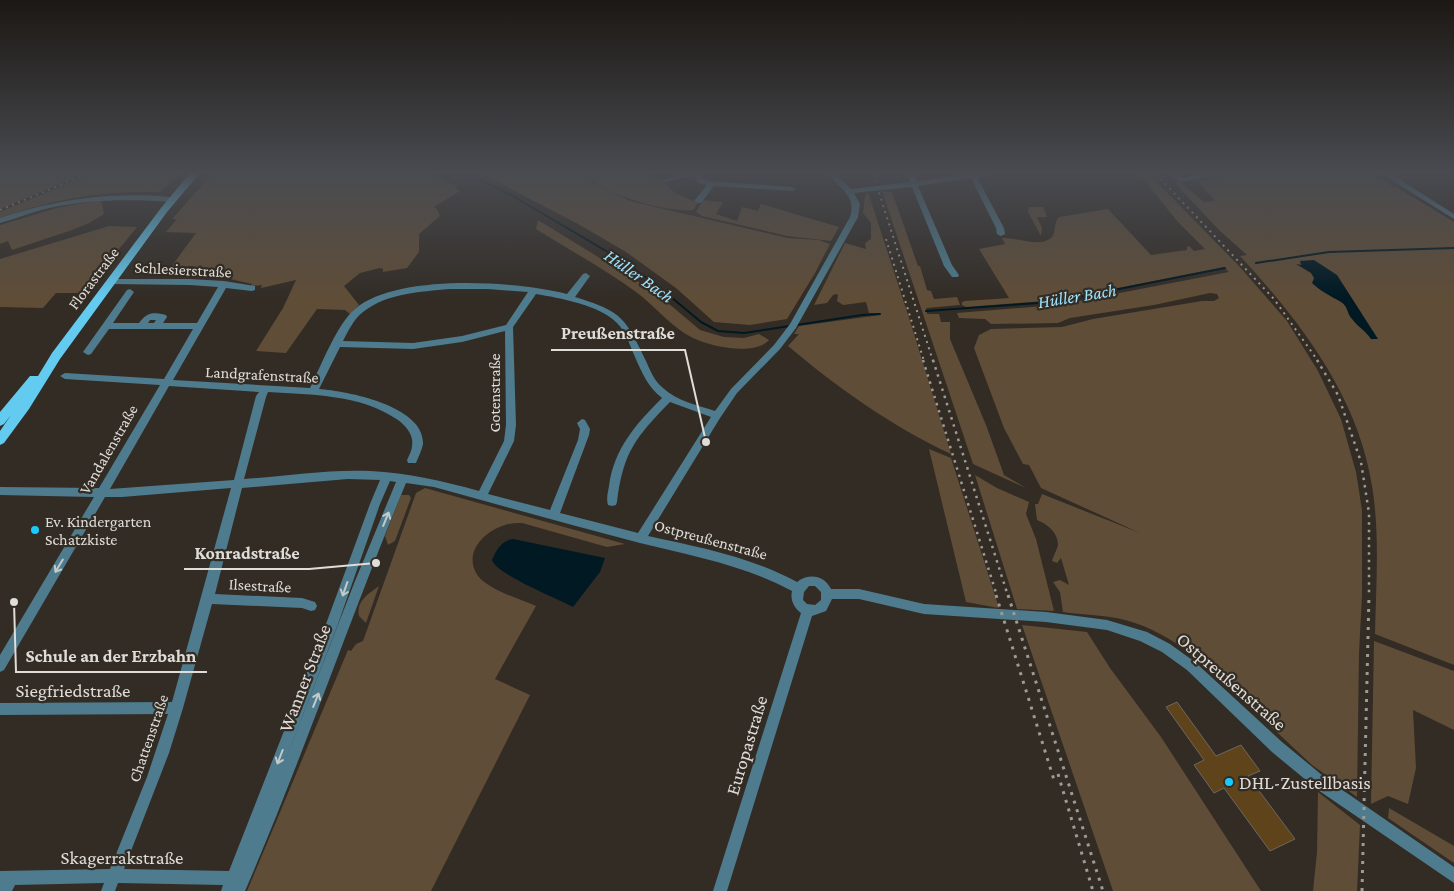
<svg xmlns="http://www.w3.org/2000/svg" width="1454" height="891" font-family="'Crimson Pro',serif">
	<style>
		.green { fill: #5f4d37 }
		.water { fill: #001923 }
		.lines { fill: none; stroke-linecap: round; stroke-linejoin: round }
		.stream { stroke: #001923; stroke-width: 2 }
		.building { fill: #5f431a; stroke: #6e675f }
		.minor { fill: #4e7c8e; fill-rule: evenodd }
		.major { fill: #63caf0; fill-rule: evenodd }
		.rail-far2 { stroke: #9e9a94; stroke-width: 2; stroke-dasharray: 2 4.5; stroke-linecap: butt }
		.rail-far1 { stroke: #9e9a94; stroke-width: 2.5; stroke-dasharray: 2.5 5; stroke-linecap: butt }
		.rail { stroke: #9e9a94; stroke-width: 3; stroke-dasharray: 3 6; stroke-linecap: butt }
		.oneway { stroke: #c3cac9 }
		.poi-dot { fill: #19cafc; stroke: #322c25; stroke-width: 2 }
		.labels { text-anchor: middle; stroke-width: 4.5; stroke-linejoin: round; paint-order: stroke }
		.street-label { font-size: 16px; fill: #e0ddd8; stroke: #322c25 }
		.poi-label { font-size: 16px; fill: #e0ddd8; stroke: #322c25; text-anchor: start }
		.water-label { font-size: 18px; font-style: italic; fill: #9ee3ff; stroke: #322c25 }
		.near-street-label { font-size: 19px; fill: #e0ddd8; stroke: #322c25 }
		.near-poi-label { font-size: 19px; fill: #e0ddd8; stroke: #322c25; text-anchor: start }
		.leader { fill: none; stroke: #e0ddd8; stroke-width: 2 }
		.callout-dot { fill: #e0ddd8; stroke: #322c25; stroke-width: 2 }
		.callout-label { font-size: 18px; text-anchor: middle; font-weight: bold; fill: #e0ddd8; stroke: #322c25; stroke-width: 4.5; stroke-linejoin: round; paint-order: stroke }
	</style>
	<rect width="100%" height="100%" fill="#322c25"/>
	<g class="green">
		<path d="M0 174H83L0 209Z"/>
		<path d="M91 174H179L160 192C106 190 51 199 0 218V212Z"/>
		<path d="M212 174H430L457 186 455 188 460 191 434 207 437 209 440 216 419 234V252L407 268 383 272V269L380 268 360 273 344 286 359 305 350 314 345 310 317 309 286 353 256 351 283 308 296 280 261 288 262 285 251 286 252 284 226 278 228 274 192 266 171 267 196 233 166 232 177 219H172Z"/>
		<path d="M482 174H582L593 184 630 201 788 238 819 240 830 244 815 273 787 319 750 325 714 322 676 288 626 252 580 225Z"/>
		<path d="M585 174H638L660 178 675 193 698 203 693 210C670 213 598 194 585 174Z"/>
		<path d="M1139 174H1149L1239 266 1287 321 1318 371 1341 419 1356 472 1362 510V596L1359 653 1357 797 1312 765 1194 655C1173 641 1150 626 1125 620 1106 615 1083 615 1063 612L1060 592 1053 582 1060 580 1069 585 1061 558 1057 563 1052 561C1053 556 1057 550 1058 545 1058 532 1047 524 1037 520L1035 504H1038L1042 494 1140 533 1041 488 1029 465 1023 464 1004 428 974 348 979 335 991 329 1062 327 1093 319 1202 301H1214L1219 298 1217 294 1210 293 1154 305 1070 318 1058 323 991 324 985 319 959 318 957 313 1057 305 1229 272 1224 267 1058 300 966 307 962 305V302L965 301 1009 298 979 249 1005 244 1002 238C1017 237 1039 248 1051 238 1057 233 1053 222 1059 217L1108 209 1151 255 1187 250V247L1189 246 1194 251 1205 249 1178 222Z"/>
		<path d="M1228 174H1375L1393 187H1396L1454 222V665L1375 634C1376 586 1380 534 1372 486 1358 396 1300 321 1240 256L1247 255 1219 230 1175 183 1180 182 1204 202 1215 201 1197 181Z"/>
		<path d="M882 191 892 192 918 266H920L927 290 931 291 934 299 957 297 960 305 926 308 927 314H939L941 322H950V339L986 425 1004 475 1026 488 973 464Z"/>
		<path d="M868 192 910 321 951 454C891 426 838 388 788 346L799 334H794L799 326 880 315V313H869L866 302 843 305 837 301 838 295 836 294 833 295 827 303 814 305 845 243 866 249 865 243 871 239V223L863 213 865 196Z"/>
		<path d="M101 200 104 214 89 223 72 230 12 250 8 241 0 244V225L57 208Z"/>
		<path d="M703 200 723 202 716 214 737 221 742 207 758 211 761 204 839 227 831 241 787 236 702 216 696 212Z"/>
		<path d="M1029 207H1043L1047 217H1037L1042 228 1041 236 1028 212Z"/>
		<path d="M538 220 655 292 700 330 724 337 744 338 759 334 769 340C754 356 712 347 693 338 672 328 655 306 636 292 605 269 569 250 536 229Z"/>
		<path d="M109 226 137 227 83 293H56L43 308 0 307V259Z"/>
		<path d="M929 449 951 458 999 608 966 602Z"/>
		<path d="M975 475 997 488 1029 502 1026 514 1036 539 1054 611 1017 609Z"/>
		<path d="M425 488 625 544 607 547 522 523C494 521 459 549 478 576 489 590 520 599 536 606L495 679 530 695 431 891H247L348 650 351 651 356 644 363 641 416 493Z"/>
		<path d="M401 495H409L411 498 395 541 388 545 385 536Z"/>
		<path d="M379 586 366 623 359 616C356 601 368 594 379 586Z"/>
		<path d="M1022 625 1087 632 1110 668 1161 737 1261 891H1113Z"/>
		<path d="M1374 641 1454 671V730L1413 710 1416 768 1408 804 1388 796 1371 804Z"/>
		<path d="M1318 792 1360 825 1357 891H1313L1317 852Z"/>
		<path d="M1389 808 1454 846V863L1388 818Z"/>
	</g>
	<g class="water">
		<path d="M1314 260 1337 275 1378 339H1371C1366 331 1358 327 1352 319 1347 314 1348 306 1341 302 1331 296 1320 291 1312 283L1314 278 1311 273 1296 264 1301 265 1300 261Z"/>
		<path d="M513 539 605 558 600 572 573 607C558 599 496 574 492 560 497 549 501 541 513 539Z"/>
	</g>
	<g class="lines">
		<g class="stream">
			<path d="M468 174 511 195 618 258 654 283 701 322 718 331 744 333 862 315 880 314"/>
			<path d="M1256 263 1329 252 1454 248"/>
			<path d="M926 311 1053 302 1225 268"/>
		</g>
	</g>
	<path class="building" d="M1177 702 1216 756 1241 745 1260 771 1248 776 1295 839 1270 851 1224 788 1214 793 1194 765 1204 760 1166 707Z"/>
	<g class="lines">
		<g class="minor">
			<path d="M683 174H700L703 179 708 181 792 187 796 189 792 191 714 186 701 203H698L694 201 707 185 697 182 694 175 665 182 661 180Z"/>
			<path d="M829 174H836L851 189 910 182 907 174H913L917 181 969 174H989V176L977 177 1004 228 1005 234 1001 236 997 234 996 228 971 178 918 186 952 265 959 275 958 277H952L944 266 912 187 854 193 860 204 858 217 796 328 780 349 737 393 720 418 648 536C699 547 751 557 797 582 809 573 824 575 831 589H859L924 604 1046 612 1107 620 1147 632 1170 644 1195 662 1282 742 1328 780 1454 867V883L1318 790 1272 752 1187 670 1162 652 1140 641 1107 630 1046 622 924 614 859 599H832L826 611 812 616 727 891H713L801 613C794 608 790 600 792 591 744 565 692 556 640 543 571 525 503 506 434 487L406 483C350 618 303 757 245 891H221L223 885 118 883 115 891H101L104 883 15 885 12 891H0V871L110 869 147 777 168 714 0 715V703L172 702 231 488 122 497H105L4 670 0 672V655L94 497 0 495V487L99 488 160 385 65 379 60 376 65 373 164 379 193 329H109L91 354 88 355 83 352 127 290 130 289 134 292 113 323H139C147 312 153 312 166 315L167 317 163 323H197L218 287 190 285 112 284 108 281 109 279H190L224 281 255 286V290L252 291 226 288 173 380 310 388C321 366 337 324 355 309 396 273 518 281 567 294L583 274 586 273 590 276 575 297C620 311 625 316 645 359 650 369 653 380 663 388 677 401 697 405 715 411L731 389 774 345 790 324 850 217C857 195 839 189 829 174ZM449 289H488L528 292 506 325 462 336 413 343 343 341C348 331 354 319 363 312 387 293 420 292 449 289ZM536 294C559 298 600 305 617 323 626 332 630 346 635 357 642 373 648 387 662 398 637 423 614 448 609 486 608 492 606 499 608 505L612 506 616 505 617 502C623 452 636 437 670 402L711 417 638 533 560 513 589 435 590 429 585 420 582 419 577 423 580 429 578 440 550 510 488 494 514 441 516 425 513 327ZM150 320H156L154 323H148ZM505 331 506 425 504 441 479 491C443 481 408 473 370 471 329 469 286 476 244 479L266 397 268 392C313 395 360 394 398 420 406 426 414 435 412 446 412 450 409 456 407 460L408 463H416C418 458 422 450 423 444 425 406 347 391 319 389L340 347 413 349 462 342ZM169 386 259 392 256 396 234 480 110 489ZM348 479 380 480 370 504 326 624 229 871 124 869 169 753 183 708 212 604 302 608 311 611 315 610 317 606 315 602 302 598 215 594 242 488ZM390 481 396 482 355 581 278 779 338 624 380 504ZM809 586H815L821 592V600L815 605 807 604 803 600 804 592Z"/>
			<path d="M1168 174H1177L1182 178 1204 174H1219L1215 176 1181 182Z"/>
			<path d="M1382 174H1391L1454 214V219Z"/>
			<path d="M107 196C121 196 166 193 177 200L173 202C130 199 87 199 45 209 29 213 15 219 0 223V218C35 206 70 199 107 196Z"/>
		</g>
		<path class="major" d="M189 174H199L167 212 60 359 29 409 4 443 0 445V431L11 415 4 424 0 426V412L30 376H38L52 353 161 208Z"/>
		<g class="rail-far2">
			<path d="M873 174 933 361"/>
			<path d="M1156 174 1274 299 1318 361"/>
			<path d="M0 210 87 174"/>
			<path d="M886 239 924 361"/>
		</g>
		<g class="rail-far1">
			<path d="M923 360 997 596"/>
			<path d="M933 360 1008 596"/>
			<path d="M1317 360 1338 395 1361 462 1369 513V596"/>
		</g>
		<g class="rail">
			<path d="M996 595 1055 783"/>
			<path d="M1008 595 1103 891"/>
			<path d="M1058 774 1093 891"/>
			<path d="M1362 891 1369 595"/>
		</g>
	</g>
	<defs><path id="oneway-shaft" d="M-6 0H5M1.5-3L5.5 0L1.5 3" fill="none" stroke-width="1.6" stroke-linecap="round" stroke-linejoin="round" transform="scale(1.25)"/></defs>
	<g class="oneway">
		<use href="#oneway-shaft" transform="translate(386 519) rotate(-68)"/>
		<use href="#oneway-shaft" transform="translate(59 566) rotate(121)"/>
		<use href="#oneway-shaft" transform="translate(345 589) rotate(109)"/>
		<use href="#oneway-shaft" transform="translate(316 700) rotate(-68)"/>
		<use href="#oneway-shaft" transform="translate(280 757) rotate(111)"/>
	</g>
	<linearGradient id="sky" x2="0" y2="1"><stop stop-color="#1c1814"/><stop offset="0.58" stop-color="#494b51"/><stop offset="1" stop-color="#494b51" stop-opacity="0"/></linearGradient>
	<rect width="1454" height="298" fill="url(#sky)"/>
	<g class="poi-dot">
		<circle cx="35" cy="530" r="5"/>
		<circle cx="1229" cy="782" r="5"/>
	</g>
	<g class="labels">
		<g class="street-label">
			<text transform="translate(183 269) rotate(3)" y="6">Schlesierstraße</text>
			<text transform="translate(93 278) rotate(-53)" y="6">Florastraße</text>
			<text transform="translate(262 374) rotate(3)" y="6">Landgrafenstraße</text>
			<text transform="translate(494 393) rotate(-90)" y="6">Gotenstraße</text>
			<text transform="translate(108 449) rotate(-60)" y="6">Vandalenstraße</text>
			<text transform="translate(711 539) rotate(15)" y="6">Ostpreußenstraße</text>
			<text transform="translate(260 585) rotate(3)" y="6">Ilsestraße</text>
			<text transform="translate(148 738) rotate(-71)" y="6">Chattenstraße</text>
		</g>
		<g class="poi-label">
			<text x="45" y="527">Ev. Kindergarten<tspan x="45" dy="18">Schatzkiste</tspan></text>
		</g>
		<g class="water-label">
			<text transform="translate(639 276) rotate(35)" y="6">Hüller Bach</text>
			<text transform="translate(1077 296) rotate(-9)" y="6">Hüller Bach</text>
		</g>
		<g class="near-street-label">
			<text transform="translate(304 678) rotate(-69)" y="7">Wanner Straße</text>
			<text transform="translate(1232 681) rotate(41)" y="7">Ostpreußenstraße</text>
			<text x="73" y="697">Siegfriedstraße</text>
			<text transform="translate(746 745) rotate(-73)" y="7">Europastraße</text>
			<text x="122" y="864">Skagerrakstraße</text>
		</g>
		<g class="near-poi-label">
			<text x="1239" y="789">DHL-Zustellbasis</text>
		</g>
	</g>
	<path class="leader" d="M706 442L685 350H551M376 563L309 569H184M14 602L16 672H207"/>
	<g class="callout-dot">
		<circle cx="706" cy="442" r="5"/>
		<circle cx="376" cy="563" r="5"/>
		<circle cx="14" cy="602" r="5"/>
	</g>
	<g class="callout-label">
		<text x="618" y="339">Preußenstraße</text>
		<text x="247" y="559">Konradstraße</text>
		<text x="111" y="662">Schule an der Erzbahn</text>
	</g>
</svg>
